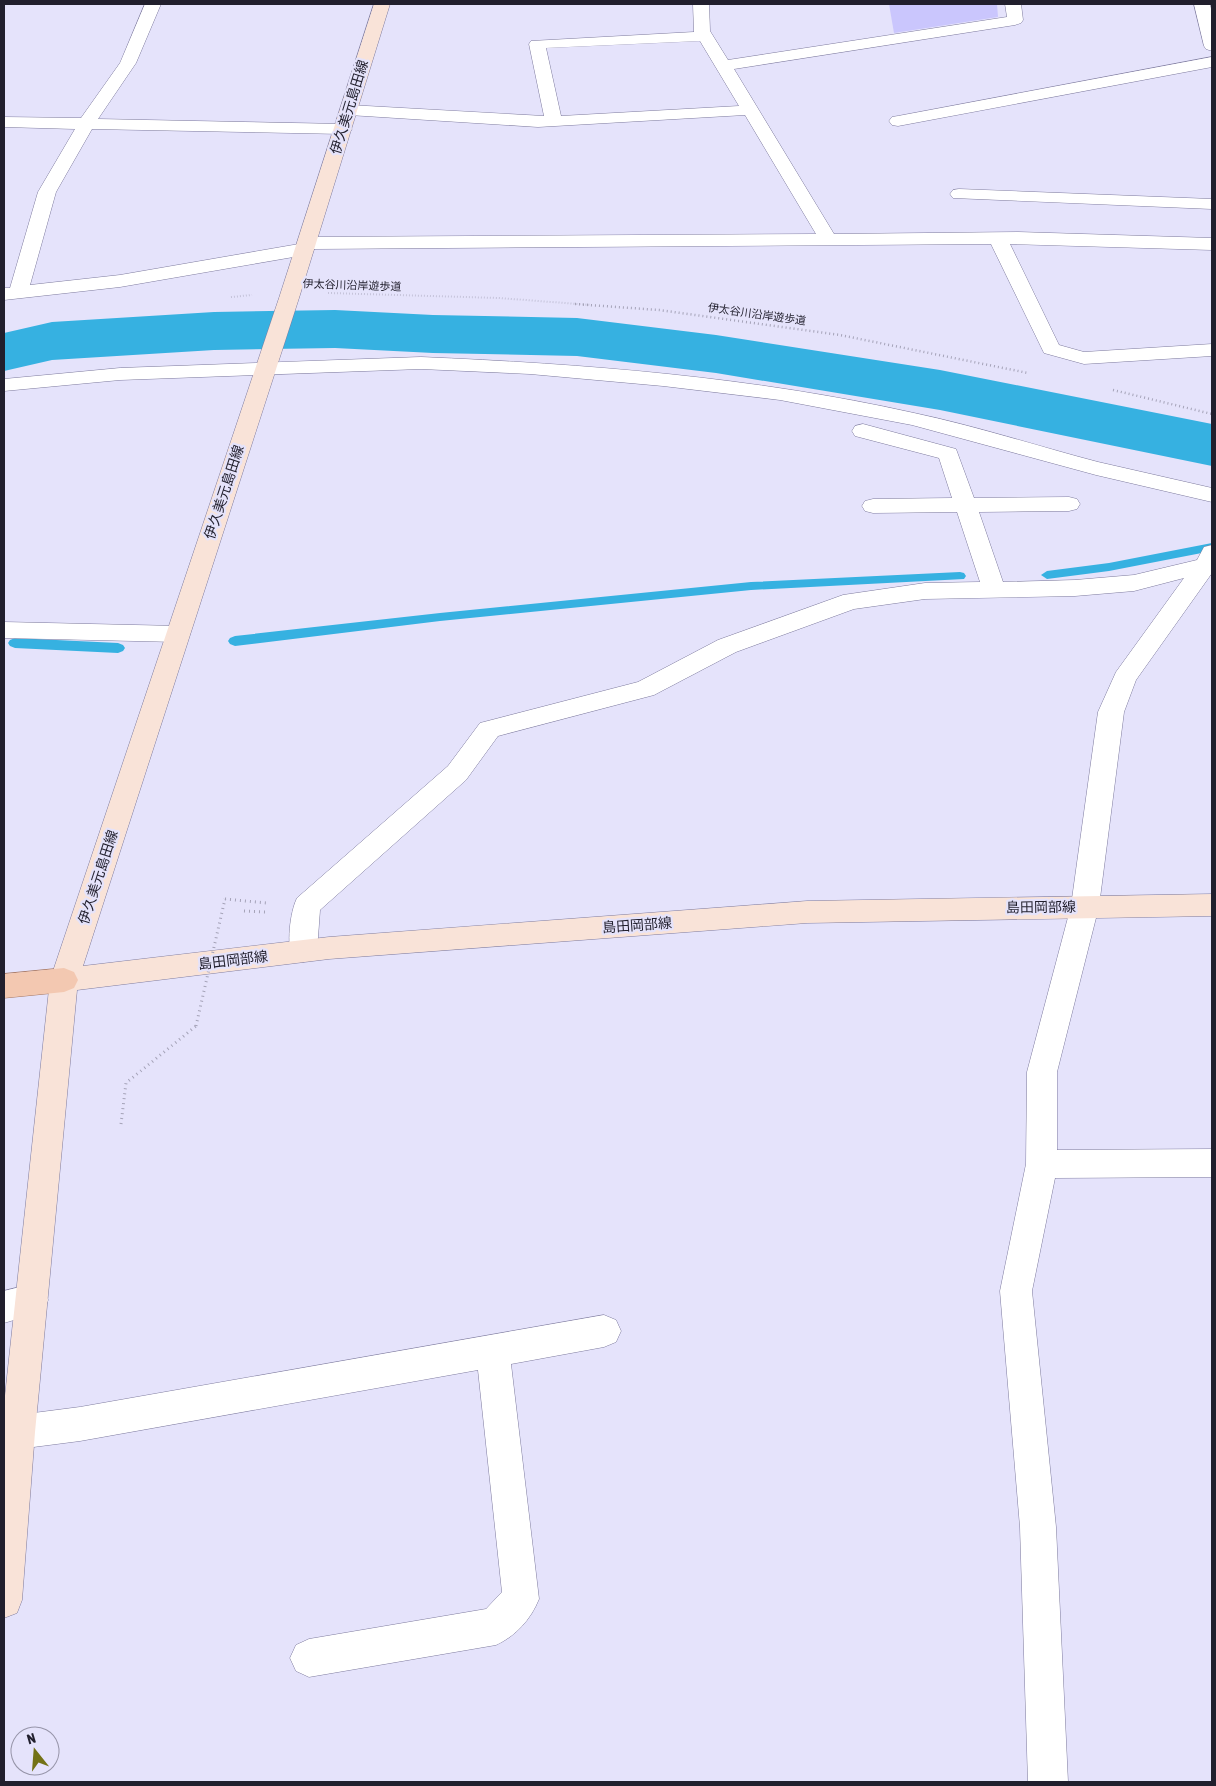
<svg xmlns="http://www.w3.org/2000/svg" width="1216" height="1786" font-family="'Asap Condensed','Noto Sans JP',sans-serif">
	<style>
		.green { fill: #cac6fd }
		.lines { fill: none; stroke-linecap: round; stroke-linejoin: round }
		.stream { fill: #36b1e1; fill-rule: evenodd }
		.river { fill: #36b1e1; fill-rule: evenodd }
		.street-casing { stroke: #7e7b9e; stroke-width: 1 }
		.secondary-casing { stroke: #7e7b9e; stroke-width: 1 }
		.primary-casing { stroke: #a47561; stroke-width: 1 }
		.path-far2 { stroke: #a5a3b8; stroke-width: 2; stroke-dasharray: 0.5 2.5; stroke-linecap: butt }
		.path-far1 { stroke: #a5a3b8; stroke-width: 2.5; stroke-dasharray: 1 3; stroke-linecap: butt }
		.path { stroke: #a5a3b8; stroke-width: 3; stroke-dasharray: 1 4; stroke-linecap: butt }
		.street { fill: #fff; fill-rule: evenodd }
		.secondary { fill: #f9e3d8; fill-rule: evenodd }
		.primary { fill: #f3c8b1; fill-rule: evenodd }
		.path-bridge { stroke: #a5a3b8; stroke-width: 3; stroke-dasharray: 1 4; stroke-linecap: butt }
		.labels { text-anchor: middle; stroke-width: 4.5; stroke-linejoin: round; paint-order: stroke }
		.far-street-label { font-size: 11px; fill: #211f2d; stroke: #e5e3fb }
		.street-label { font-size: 14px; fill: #211f2d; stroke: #e5e3fb }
	</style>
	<rect width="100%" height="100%" fill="#e5e3fb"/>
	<path class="green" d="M889 4H997L998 17 894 33Z"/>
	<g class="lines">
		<g class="stream">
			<path d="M1212 543V551L1109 571 1047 579 1041 575 1047 571 1109 563Z"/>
			<path d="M960 572 964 573 966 576 964 579 751 590 440 621 235 646 230 644 228 641 230 638 235 636 440 613 751 582Z"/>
			<path d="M15 638 118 643 123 645 125 648 123 651 118 653 15 648 10 646 8 643 10 640Z"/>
		</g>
		<path class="river" d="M335 310 433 315 577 318 716 335 940 370 1212 424V466L940 410 716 373 577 356 433 353 335 348 214 350 52 360 4 371V333L52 322 214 312Z"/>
		<g class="street-casing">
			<g id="street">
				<path d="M145 4H161L136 63 98 119 343 124 349 125 352 129 349 133 343 134 92 129 56 192 30 285 120 275 299 244 300 239 307 237 816 234 745 115 538 127 349 115 343 114 340 110 343 106 349 105 544 116 529 44 531 41 694 32 693 4H709L710 31 728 60 1007 17 1005 4H1021L1023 20 1021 23 1015 25 734 69 834 234 1018 232 1212 238V250L1010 244 1059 345 1084 352 1212 344V356L1084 364 1044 353 991 244 314 249 312 253 305 255 120 287 4 300V288H10L38 192 75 129 4 127V117L81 118 120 63ZM700 41 739 106 561 116 546 48Z"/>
				<path d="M1194 4H1210L1212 14V51L1206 49 1204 46Z"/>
				<path d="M1212 57V67L898 126 892 125 889 121 892 117 898 116Z"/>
				<path d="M959 189 1212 199V209L953 198 950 194 953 190Z"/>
				<path d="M421 357C586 364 753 377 914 413 976 426 1037 446 1098 462 1136 471 1174 479 1212 488V502L1096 475 912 425 780 400 663 386 530 374 421 369 120 380 4 391V379L120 368Z"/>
				<path d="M863 424 956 449 974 498 1069 497 1077 499 1080 504 1077 509 1069 511 979 512 1003 582 1075 580 1134 575 1197 560 1204 547 1212 545V573L1136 680 1124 712 1099 906 1057 1072V1150L1212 1149V1177L1055 1178 1032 1291 1056 1527 1068 1782H1028L1020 1527 1000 1291 1026 1164 1027 1072 1071 906 1098 712 1116 672 1184 578 1134 591 1075 596 925 599 854 609 736 652 654 695 498 736 466 780 320 910 317 951 313 959 303 962 293 959C286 946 290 912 297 898L448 766 480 723 638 682 718 640 843 595 925 583 980 582 957 512 873 513 865 511 862 506 865 501 873 499 952 498 939 458 855 436 852 431 855 426Z"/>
				<path d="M4 622 178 626 186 628 190 634 186 640 178 642 4 638Z"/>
				<path d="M32 1284 44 1289 48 1300 44 1311 4 1323V1291Z"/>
				<path d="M604 1315 616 1320 621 1331 616 1342 604 1347 511 1364 539 1599C531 1619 516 1636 496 1645L309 1677 296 1671 290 1658 296 1645 309 1639 486 1609 502 1592 478 1370 80 1441 18 1449 6 1444 4 1425 6 1420 18 1415 80 1407Z"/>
			</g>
		</g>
		<g class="secondary-casing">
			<path id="secondary" d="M374 4H390L299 298 83 966 329 937 807 901 1212 894V916L807 923 329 959 77 990 35 1432 22 1600 17 1613 4 1618V1405L50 980 279 298Z"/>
		</g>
		<g class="primary-casing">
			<path id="primary" d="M64 968 74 972 78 980 74 988 64 992 4 998V974Z"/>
		</g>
		<g class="path-far2">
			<path d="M328 293 499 298 591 305"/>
			<path d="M231 297 252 295"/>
		</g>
		<g class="path-far1">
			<path d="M575 304 659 310 840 335 1028 373"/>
			<path d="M1113 390 1212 414"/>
		</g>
		<g class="path">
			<path d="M225 899 267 903"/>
			<path d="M244 911 266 912"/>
			<path d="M121 1124 126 1083 196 1026"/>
		</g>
		<use href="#street" class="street"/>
		<use href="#secondary" class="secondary"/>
		<use href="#primary" class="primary"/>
		<path class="path-bridge" d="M196 1026 225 899"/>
	</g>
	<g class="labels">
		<g class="far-street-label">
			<text transform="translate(352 285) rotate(2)" y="4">伊太谷川沿岸遊歩道</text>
			<text transform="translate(757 314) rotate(8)" y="4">伊太谷川沿岸遊歩道</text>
		</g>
		<g class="street-label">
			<text transform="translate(349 107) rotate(-73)" y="5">伊久美元島田線</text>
			<text transform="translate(224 492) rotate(-72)" y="5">伊久美元島田線</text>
			<text transform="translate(98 877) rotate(-72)" y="5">伊久美元島田線</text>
			<text transform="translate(1041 907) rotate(-1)" y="5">島田岡部線</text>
			<text transform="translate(637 925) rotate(-4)" y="5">島田岡部線</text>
			<text transform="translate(233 960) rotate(-7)" y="5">島田岡部線</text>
		</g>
	</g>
	<rect width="1216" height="1786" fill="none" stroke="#211f2d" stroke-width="10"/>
	<g transform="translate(35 1751) rotate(343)"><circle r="24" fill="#e5e3fb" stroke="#9795a9"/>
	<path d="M0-4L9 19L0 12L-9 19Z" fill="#737216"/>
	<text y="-8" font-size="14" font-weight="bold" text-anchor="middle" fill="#211f2d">N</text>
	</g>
</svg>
